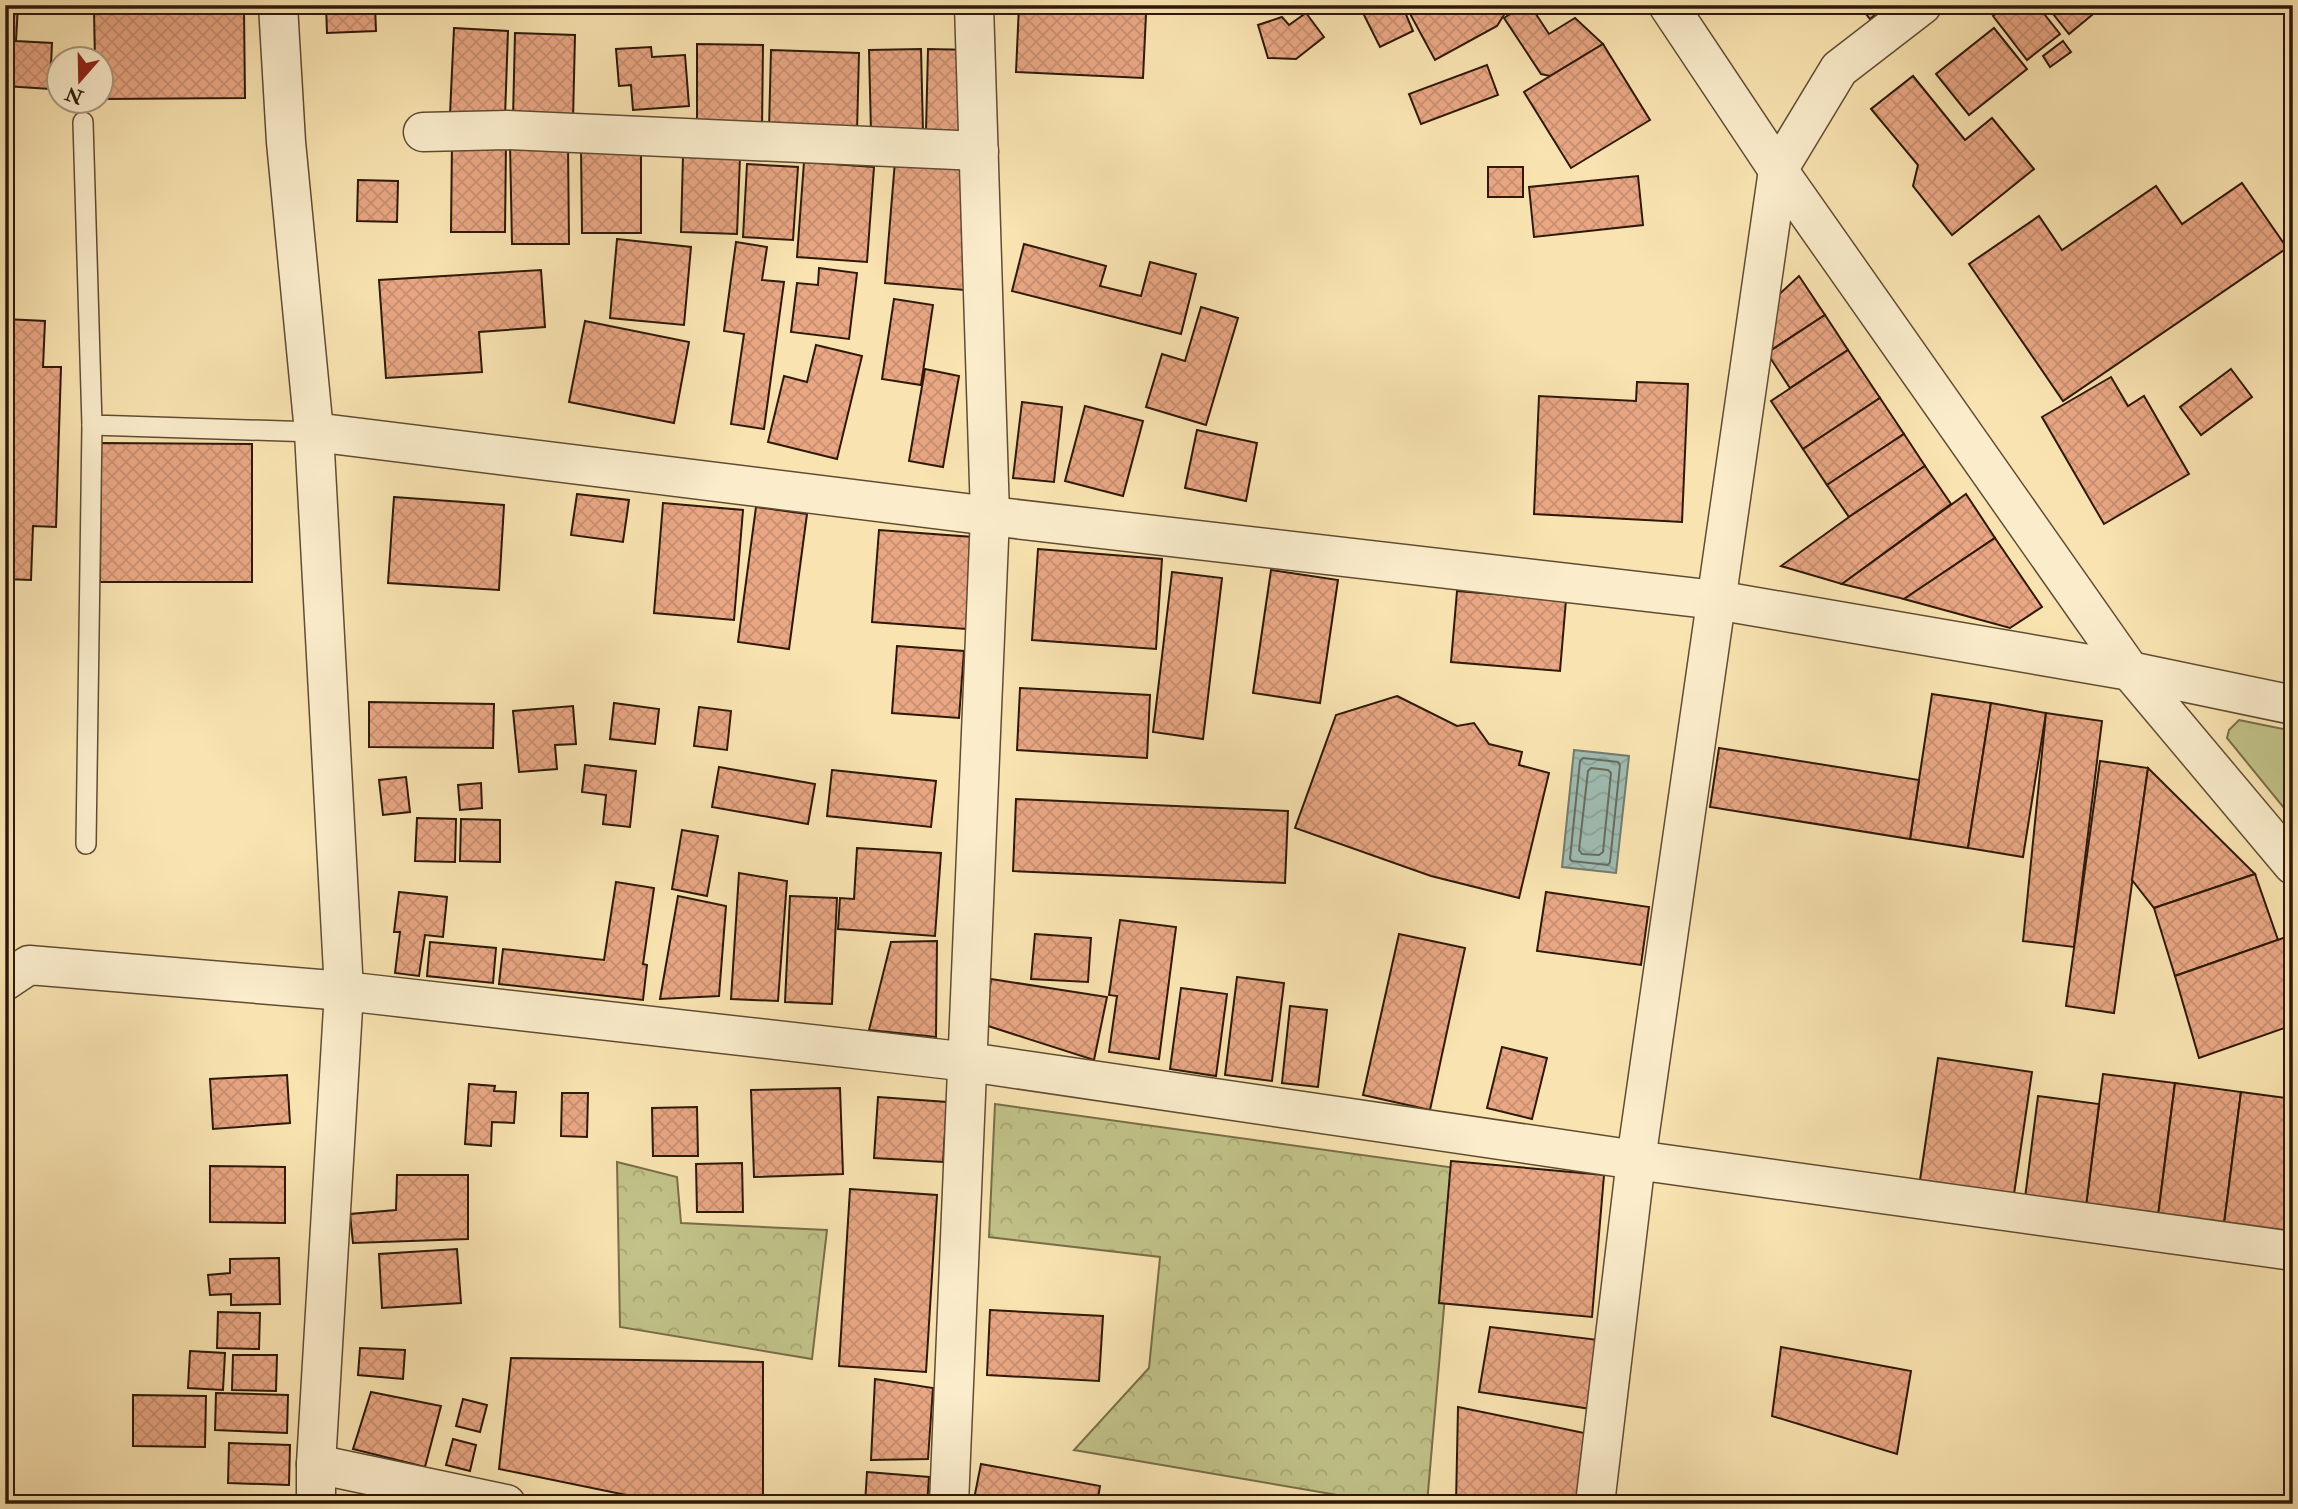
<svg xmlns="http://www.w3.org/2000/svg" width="2298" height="1509" font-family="'IM FELL Double Pica',serif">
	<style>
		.forest { fill: url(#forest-crowns); stroke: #786e49; stroke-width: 2 }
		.green { fill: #c1c389; stroke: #786e49; stroke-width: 2 }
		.water { fill: url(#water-waves); stroke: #727b6f; stroke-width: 2 }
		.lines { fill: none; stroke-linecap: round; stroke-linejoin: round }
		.shore { stroke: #676b5e; stroke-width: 2 }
		.building { fill: url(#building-cross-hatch); stroke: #2e1909; stroke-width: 2 }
		.lane-casing { stroke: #614c33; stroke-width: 22 }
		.street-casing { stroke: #614c33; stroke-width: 41 }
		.lane { stroke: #fbedcc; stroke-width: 19 }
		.street { stroke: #fbedcc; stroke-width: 38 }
	</style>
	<defs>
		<pattern id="forest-crowns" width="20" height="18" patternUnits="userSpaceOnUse" patternTransform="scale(1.75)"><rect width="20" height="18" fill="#c1c389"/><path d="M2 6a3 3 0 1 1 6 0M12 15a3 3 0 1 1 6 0" fill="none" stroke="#a6a775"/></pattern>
		<pattern id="water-waves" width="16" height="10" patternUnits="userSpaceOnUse" patternTransform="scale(1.75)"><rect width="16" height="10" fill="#a0bdb3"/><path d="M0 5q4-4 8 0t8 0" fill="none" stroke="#8aa299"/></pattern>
		<pattern id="building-cross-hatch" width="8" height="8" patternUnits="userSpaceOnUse" patternTransform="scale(1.75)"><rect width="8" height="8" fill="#e9a784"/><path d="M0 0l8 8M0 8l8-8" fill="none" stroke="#c88f71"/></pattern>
	</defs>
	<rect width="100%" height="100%" fill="#f9e4b1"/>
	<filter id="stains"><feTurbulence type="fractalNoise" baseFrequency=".00286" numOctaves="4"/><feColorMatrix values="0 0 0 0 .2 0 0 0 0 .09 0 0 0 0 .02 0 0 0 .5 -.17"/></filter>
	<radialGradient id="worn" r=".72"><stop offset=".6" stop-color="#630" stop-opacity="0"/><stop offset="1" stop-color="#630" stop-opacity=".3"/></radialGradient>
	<g class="forest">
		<path d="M995 1104 1456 1168 1427 1504H1390L1074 1450 1149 1368 1160 1257 989 1237Z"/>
		<path d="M617 1162 677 1177 681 1223 827 1230 812 1359 620 1327Z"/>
	</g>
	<path class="green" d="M2239 720 2293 731V819L2227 738 2229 730Z"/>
	<path class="water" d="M1574 750 1629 756 1616 873 1562 867Z"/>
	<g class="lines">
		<g class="shore">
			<path d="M1583 758 1618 762 1620 765 1610 862 1608 865 1572 861 1570 859 1580 761Z"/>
			<path d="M1591 768 1608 770 1611 773 1603 852 1599 855 1582 854 1579 850 1588 771Z"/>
		</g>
	</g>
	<g class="building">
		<path d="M5 5H18L16 41 52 43 50 89 5 86Z"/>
		<path d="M326 5H375L376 31 327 33Z"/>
		<path d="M1019 5H1091V11L1146 14 1143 78 1016 72Z"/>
		<path d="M1212 5H1253V13L1212 12Z"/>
		<path d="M1359 5H1402L1413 31 1380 47Z"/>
		<path d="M1421 5H1505L1507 10 1497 26 1435 60 1409 12Z"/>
		<path d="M1524 5H1530L1549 34 1575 18 1603 44 1550 76 1541 74 1504 18Z"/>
		<path d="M1859 5H1887L1870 19Z"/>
		<path d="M2006 5H2037L2060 34 2027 60 1993 16Z"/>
		<path d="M2046 5H2104L2069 34Z"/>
		<path d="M244 10 245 98 102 99V60H95L94 12Z"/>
		<path d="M1306 13 1324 37 1296 59 1268 58 1258 25 1282 17 1289 25Z"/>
		<path d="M454 28 508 31 505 117 450 114Z"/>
		<path d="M1994 28 2027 69 1969 115 1936 74Z"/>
		<path d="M515 33 575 35 573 120 513 118Z"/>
		<path d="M2063 41 2071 52 2050 67 2043 56Z"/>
		<path d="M697 44 763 45 762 129H697Z"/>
		<path d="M1603 44 1650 120 1571 168 1524 92Z"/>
		<path d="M651 47 652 57 685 55 689 106 633 110 631 85 619 86 616 49Z"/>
		<path d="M921 49 923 131 871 132 869 50Z"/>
		<path d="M928 49 973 50 971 132 926 131Z"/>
		<path d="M771 50 859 53 857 132 769 130Z"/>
		<path d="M1487 65 1498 95 1421 124 1409 94Z"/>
		<path d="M1913 76 1965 140 1992 118 2034 169 1952 235 1913 186 1918 165 1871 109Z"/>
		<path d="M5 140 11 142 5 167Z"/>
		<path d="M452 140 506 141 505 232H451Z"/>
		<path d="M568 143 569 244H512L510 144Z"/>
		<path d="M581 147H641V233H582Z"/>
		<path d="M683 155 740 157 737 234 681 232Z"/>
		<path d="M895 161 974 168 964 290 885 283Z"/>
		<path d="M804 162 874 167 867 262 797 257Z"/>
		<path d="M747 164 798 167 793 240 743 237Z"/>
		<rect x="1488" y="167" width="35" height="30"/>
		<path d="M1638 176 1643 225 1534 237 1529 187Z"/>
		<path d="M358 180 398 181 397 222 357 221Z"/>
		<path d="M2242 183 2287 248 2063 401 1969 264 2039 216 2062 250 2156 186 2182 224Z"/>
		<path d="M617 239 691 247 684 325 610 318Z"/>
		<path d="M736 242 767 247 762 280 784 282 764 429 731 424 744 334 724 331Z"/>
		<path d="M1024 244 1106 266 1100 286 1141 296 1150 262 1196 274 1181 334 1012 291Z"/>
		<path d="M819 268 857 273 849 339 791 332 797 283 818 285Z"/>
		<path d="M541 270 545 327 479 332 482 372 386 378 379 280Z"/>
		<path d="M1799 276 1825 315 1767 353 1773 300Z"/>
		<path d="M894 299 933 305 921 385 882 379Z"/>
		<path d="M1201 307 1238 318 1206 425 1146 407 1162 354 1185 361Z"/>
		<path d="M1825 315 1848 350 1790 388 1767 353Z"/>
		<path d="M5 319 45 321 43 367H61L56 527 33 526 31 580 5 579Z"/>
		<path d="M585 321 689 342 674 423 569 402Z"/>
		<path d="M816 345 862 356 837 459 768 442 784 376 807 382Z"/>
		<path d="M1848 350 1880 398 1803 449 1771 401Z"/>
		<path d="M925 369 959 376 943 467 909 461Z"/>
		<path d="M2231 369 2252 397 2201 435 2180 407Z"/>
		<path d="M2111 377 2128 406 2144 396 2189 474 2104 524 2042 417Z"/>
		<path d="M1637 382 1688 384 1682 522 1534 514 1539 396 1636 401Z"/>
		<path d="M1880 398 1904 434 1827 485 1803 449Z"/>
		<path d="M1022 402 1062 407 1054 482 1013 478Z"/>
		<path d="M1085 406 1143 421 1123 496 1065 481Z"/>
		<path d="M1197 430 1257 443 1246 501 1185 488Z"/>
		<path d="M1904 434 1925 466 1849 517 1827 485Z"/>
		<path d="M101 443 252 444V582H100Z"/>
		<path d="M1925 466 1951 504 1842 584 1781 566 1849 517Z"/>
		<path d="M577 494 629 500 623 542 571 535Z"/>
		<path d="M1966 494 1995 538 1904 599 1842 584Z"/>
		<path d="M394 497 504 505 499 590 388 583Z"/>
		<path d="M663 503 743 510 734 620 654 613Z"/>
		<path d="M756 507 807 514 789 649 738 642Z"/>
		<path d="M879 530 973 537 966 629 872 622Z"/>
		<path d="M1995 538 2042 607 2010 628 1904 599Z"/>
		<path d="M1038 549 1162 559 1156 649 1032 640Z"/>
		<path d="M1271 570 1338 580 1320 703 1253 693Z"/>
		<path d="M1172 572 1222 578 1203 739 1153 732Z"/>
		<path d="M1457 591 1566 600 1560 671 1451 662Z"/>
		<path d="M897 646 964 651 959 718 892 713Z"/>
		<path d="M1020 688 1150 695 1147 758 1017 750Z"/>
		<path d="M1932 694 1991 703 1968 848 1910 839Z"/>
		<path d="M1397 696 1457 726 1474 723 1489 744 1522 752 1519 765 1549 773 1519 898 1431 876 1295 828 1336 715Z"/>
		<path d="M369 702 494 704 493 748 369 747Z"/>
		<path d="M614 703 659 709 655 744 610 739Z"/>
		<path d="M1991 703 2046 713 2023 857 1968 848Z"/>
		<path d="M573 706 576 744 555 745 557 769 519 772 513 711Z"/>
		<path d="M699 707 731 711 727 750 694 746Z"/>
		<path d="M2046 713 2102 721 2074 947 2023 941Z"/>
		<path d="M1719 748 1919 780 1910 839 1710 807Z"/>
		<path d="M2100 761 2148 768 2114 1013 2066 1006Z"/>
		<path d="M585 765 636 771 630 827 603 824 606 795 582 792Z"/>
		<path d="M719 767 815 784 808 824 712 807Z"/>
		<path d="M2148 768 2255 874 2154 908 2132 880Z"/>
		<path d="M832 770 936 781 931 827 827 816Z"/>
		<path d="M406 777 410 812 383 815 379 780Z"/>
		<path d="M481 783 482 808 460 810 458 785Z"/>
		<path d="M1016 799 1288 811 1285 883 1013 871Z"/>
		<path d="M417 818 456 819 455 862 415 861Z"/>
		<path d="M461 819 500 820V862L460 861Z"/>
		<path d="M682 830 718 836 707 896 672 889Z"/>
		<path d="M857 848 941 853 935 936 838 929 840 898 854 899Z"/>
		<path d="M739 873 787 881 778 1001 731 999Z"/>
		<path d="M2255 874 2278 940 2175 976 2154 908Z"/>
		<path d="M616 882 654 888 643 964 647 965 643 1000 499 984 503 949 604 960Z"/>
		<path d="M399 892 447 897 443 937 425 935 419 976 395 973 400 932H394Z"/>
		<path d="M1546 892 1649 907 1641 965 1537 951Z"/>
		<path d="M678 896 726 906 719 996 660 999Z"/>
		<path d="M790 896 837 898 832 1004 785 1002Z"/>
		<path d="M1120 920 1176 927 1159 1059 1109 1052 1117 996 1109 995Z"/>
		<path d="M1035 934 1091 938 1088 982 1031 979Z"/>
		<path d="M1399 934 1465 948 1430 1110 1363 1095Z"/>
		<path d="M2286 937 2293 957V1025L2199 1058 2175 976Z"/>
		<path d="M937 941 936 1037 869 1030 891 942Z"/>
		<path d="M430 942 496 948 493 983 427 976Z"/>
		<path d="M1237 977 1284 983 1272 1081 1225 1075Z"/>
		<path d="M991 979 1107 997 1094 1060 985 1025Z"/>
		<path d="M1181 988 1227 994 1216 1076 1170 1069Z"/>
		<path d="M1290 1006 1327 1010 1318 1087 1282 1083Z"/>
		<path d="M1502 1047 1547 1058 1532 1119 1487 1108Z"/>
		<path d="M1938 1058 2032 1072 2014 1194 1920 1180Z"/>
		<path d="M2103 1074 2175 1083 2158 1216 2086 1206Z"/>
		<path d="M287 1075 290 1123 213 1129 210 1079Z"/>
		<path d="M2175 1083 2241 1092 2224 1224 2158 1216Z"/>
		<path d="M469 1084 495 1086 494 1091 516 1092 514 1123 492 1122 491 1146 465 1144Z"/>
		<path d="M840 1088 843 1174 754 1177 751 1090Z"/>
		<path d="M2241 1092 2293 1099V1234L2224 1224Z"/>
		<path d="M562 1093H588L587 1137 561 1136Z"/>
		<path d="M2038 1096 2099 1104 2086 1206 2025 1198Z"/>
		<path d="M878 1097 947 1102 943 1162 874 1158Z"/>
		<path d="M697 1107 698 1156H653L652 1108Z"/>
		<path d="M1451 1161 1604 1175 1592 1317 1439 1303Z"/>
		<path d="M742 1163 743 1212H697L696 1164Z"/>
		<path d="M210 1166 285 1167V1223L210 1222Z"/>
		<path d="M397 1175H468V1239L353 1243 350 1214 396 1210Z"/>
		<path d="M850 1189 937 1195 926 1372 839 1366Z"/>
		<path d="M457 1249 461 1303 382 1308 379 1254Z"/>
		<path d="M279 1258 280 1304 231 1305V1294L210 1295 208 1275 230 1273V1259Z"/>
		<path d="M990 1310 1103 1316 1099 1381 987 1375Z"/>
		<path d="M218 1312 260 1313 259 1349 217 1348Z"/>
		<path d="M1490 1327 1599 1340 1591 1409 1479 1392Z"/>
		<path d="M1781 1347 1911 1371 1897 1454 1772 1416Z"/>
		<path d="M360 1348 405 1350 403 1379 358 1375Z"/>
		<path d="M190 1351 225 1353 223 1390 188 1388Z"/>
		<path d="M233 1355H277L276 1391 232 1390Z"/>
		<path d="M511 1358 763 1362V1504H670L499 1469Z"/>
		<path d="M875 1379 933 1388 928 1459 871 1460Z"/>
		<path d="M371 1392 441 1406 425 1467 353 1449Z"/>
		<path d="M216 1393 288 1395 287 1433 215 1430Z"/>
		<path d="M133 1395 206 1396 205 1447 133 1446Z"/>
		<path d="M463 1399 487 1405 480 1432 456 1426Z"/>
		<path d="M1458 1407 1589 1434 1578 1504H1456Z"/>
		<path d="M453 1439 476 1445 470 1471 446 1465Z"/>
		<path d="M229 1443 290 1445 289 1485 228 1483Z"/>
		<path d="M981 1464 1100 1486 1097 1504H973Z"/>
		<path d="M867 1472 929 1477 927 1504H865Z"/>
	</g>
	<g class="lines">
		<g class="lane-casing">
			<g id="lane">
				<path d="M83 122 92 425 314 432"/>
				<path d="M86 844 92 425"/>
			</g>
		</g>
		<g class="street-casing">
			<g id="street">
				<path d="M278 5 286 142 314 432 344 991 316 1464V1504"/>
				<path d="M1668 5 1778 170 2130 671 2293 865"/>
				<path d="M423 132 507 130 979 151"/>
				<path d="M314 432 990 516 1716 600 2130 671 2293 705"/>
				<path d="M5 981 29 965 344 991 969 1062 1636 1160 2293 1251"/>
				<path d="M316 1464 506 1504"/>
				<path d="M949 1504 990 516 974 5"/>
				<path d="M1595 1504 1636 1160 1778 170 1839 69 1922 5"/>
			</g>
		</g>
		<use href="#lane" class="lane"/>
		<use href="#street" class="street"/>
	</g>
	<rect width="2298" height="1509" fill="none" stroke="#f9e4b1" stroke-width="28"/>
	<rect x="7" y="7" width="2284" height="1495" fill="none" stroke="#2e1909" stroke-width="3.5"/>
	<rect x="14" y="14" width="2270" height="1481" fill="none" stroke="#2e1909" stroke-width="2"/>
	<g transform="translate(80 80) rotate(200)"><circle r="33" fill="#fbedcc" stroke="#a9987e" stroke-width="2"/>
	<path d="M0-5L12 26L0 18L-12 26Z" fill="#8f2418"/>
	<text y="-10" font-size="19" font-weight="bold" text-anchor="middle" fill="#2e1909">N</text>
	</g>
	<rect width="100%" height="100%" filter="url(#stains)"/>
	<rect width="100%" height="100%" fill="url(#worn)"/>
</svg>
